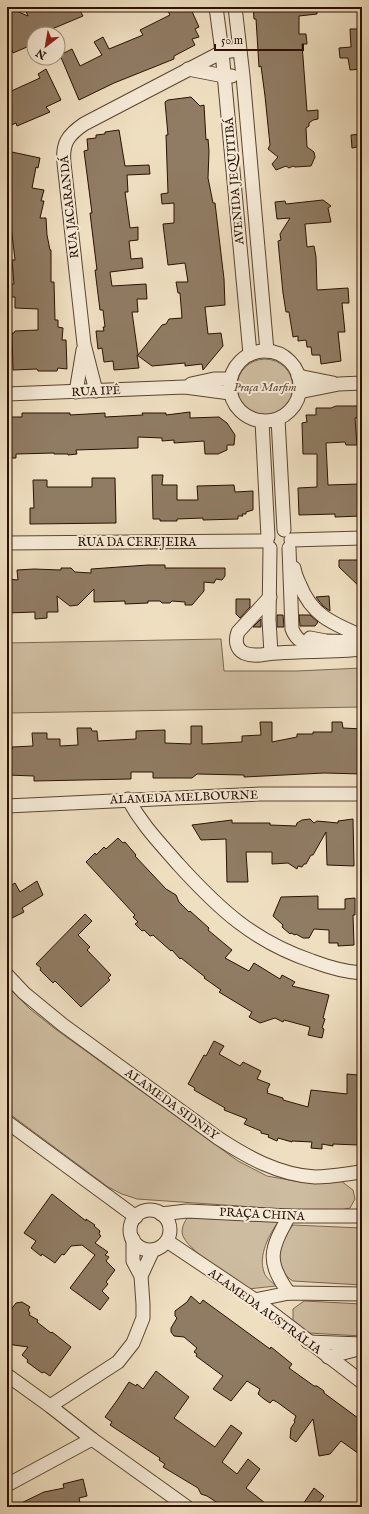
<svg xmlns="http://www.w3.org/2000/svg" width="369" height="1514" font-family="'IM FELL English',serif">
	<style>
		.green { fill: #cebca0; stroke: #7c6650 }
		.building { fill: #907c64; stroke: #2a1100 }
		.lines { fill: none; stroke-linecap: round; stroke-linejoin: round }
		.minor-casing { stroke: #5b4430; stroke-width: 15 }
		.minor { stroke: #f5ead7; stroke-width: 13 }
		.labels { text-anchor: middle; stroke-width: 4; stroke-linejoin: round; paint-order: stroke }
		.street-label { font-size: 12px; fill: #2a1100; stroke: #f5ead7 }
		.park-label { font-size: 12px; font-style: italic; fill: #634d38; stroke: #f5ead7 }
	</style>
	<rect width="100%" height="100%" fill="#efdfc1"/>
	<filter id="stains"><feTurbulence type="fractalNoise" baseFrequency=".005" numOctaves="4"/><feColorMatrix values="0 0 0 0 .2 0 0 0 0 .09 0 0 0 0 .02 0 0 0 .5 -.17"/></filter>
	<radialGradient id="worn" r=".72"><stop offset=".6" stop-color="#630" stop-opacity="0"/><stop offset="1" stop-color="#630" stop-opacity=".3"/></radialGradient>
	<g class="green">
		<circle cx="265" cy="387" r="28"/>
		<path d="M221 639 224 671H297L362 668V707L7 713V643Z"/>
		<path d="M7 986 30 1009 54 1028 238 1161 267 1176 295 1181 320 1183 341 1181 353 1190 355 1199 350 1208 341 1210 312 1211 137 1199 122 1194 108 1187 7 1112Z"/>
		<path d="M187 1218 279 1221C269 1234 258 1256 264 1272 265 1277 272 1282 276 1286L248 1289C232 1278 193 1254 184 1238 180 1232 183 1224 187 1218Z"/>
		<path d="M293 1225 362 1228V1285L293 1281C280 1274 276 1255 281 1241 284 1235 289 1230 293 1225Z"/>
		<path d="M304 1301 362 1304V1336L308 1333 293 1320V1309Z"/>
	</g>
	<g class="building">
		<path d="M7 7 28 16 24 7H78L83 16 40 34H34V44L13 53 7 36Z"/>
		<path d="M166 7H190L199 27 195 29 199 37 192 39 195 45 174 56V59L114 83 79 100 60 55 72 49 80 66 102 55 94 42 103 37 109 49 143 35 140 30 170 15Z"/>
		<path d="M253 7H317V14L299 16V34H306L307 44H302L307 111 318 110V119L313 120 309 123V126L306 128 307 147 314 152 315 157 311 166 295 167 293 166 289 168 286 166 276 170 272 164 278 157 268 149 270 145 265 96 261 66 259 67 256 19H254Z"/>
		<path d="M350 29H362V69L350 70 348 58H340L339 48 351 47Z"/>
		<path d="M46 69 61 100 46 107 50 112 17 126 16 123 9 126 7 121V93L40 78 38 74Z"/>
		<path d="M191 97 200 106 204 105 206 140 208 139 209 151 208 178 213 203H215L224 279 225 305 205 307 208 334 221 333 223 346 203 370 202 364 185 366V363L152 366 137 355 139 368 114 370 113 361 104 362 102 348 98 349 96 331H104L103 327H105L103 310H100L95 270H97L90 213H92L84 151 88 150 87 139 96 138V135L105 134V132L119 130 125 166 149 165 150 174 127 175 128 192H125L130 228 138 227V240L129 241 131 259 142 258 143 268 110 272 112 286 146 284 147 299H137L138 312H132L138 355 162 325 166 324 169 319 182 318 180 293H178L176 282H188L185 263 168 265 163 224 174 223V203L162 204 161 194 168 193 166 135H168L165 102 168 100Z"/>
		<path d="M362 134V146L352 148 351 135Z"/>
		<path d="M7 151 40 158 38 168 36 167 32 188 44 190 41 201H44L40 218H46L47 235 50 250H51V282H54L55 320H58V327L63 328 62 340H66L67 369 58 368 57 371H38L37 369 13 370 12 333H14L15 331 38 330V309L15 308V297H8V284H14L12 260H15L9 208 7 207Z"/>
		<path d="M323 200 331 206 328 208 331 222 305 224 307 247 314 246 316 257 317 290 348 288 349 303H342L345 332H338L341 361 321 364 320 355H312L311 347H307L306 340 298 341V336L293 337 289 312H286L283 293 278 241 281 240 280 234 290 218 277 219 275 202 285 201 286 204Z"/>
		<path d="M336 406H362V418H355L357 445H346L345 442 326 443 328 485 359 484 361 516 335 517V514L299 515 298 488 317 487V454H303L302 423 307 422 306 415H316V408H331Z"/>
		<path d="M190 412V418L219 417 227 423 235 435 234 445H227V450L218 454H205L204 441 174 443V440L162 441V438L138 437V448L76 450 77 454 68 455V454H54V453L16 454V458H7V417H22V413H70V415L105 413V417L143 415 142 413H166V415Z"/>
		<path d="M152 475H163L162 485H177V500H198L197 486 234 485 235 492 253 491V510L246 512V514H242L243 516H238V519L203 520V518L177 519V521H160V519H153Z"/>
		<path d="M92 478H115L116 523 30 524V508H34L33 480H47V487H92Z"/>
		<path d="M339 560H362V589L339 567Z"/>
		<path d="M148 565H165V568H225V576L222 580 216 579 214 583 204 582V591L192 605H185V602L172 601 170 603H162L160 601H148V603L125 604V601L94 602V589L78 605 70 606 57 596 58 612H47V618L35 619V612L7 613V579L18 580 17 570 34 569 61 570V568H71L75 572 91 573V569Z"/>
		<path d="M329 596 330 611 323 606 316 597Z"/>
		<path d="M236 599H250V607L240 618 236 614Z"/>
		<path d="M277 615H283L284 627H277Z"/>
		<path d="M299 615H310L318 622 315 626H300Z"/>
		<path d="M261 619V627H253Z"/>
		<path d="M260 722H272V742L297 737V734H313V732H332V722H342L343 728 362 729V774L324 773 244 777V775L197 774 192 778H153V772H131V779L34 781V776L7 775V749L12 750V747L33 746 32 733H47V739H60V746L78 745 77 728H91L92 731H97L98 741 136 739V731L165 730V743L191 744V726H202V744L242 742V736L261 735Z"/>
		<path d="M310 819 314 823 317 821 338 823V821L353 819 354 866 327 865 326 832 313 855H311L306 864H304L302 867 298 866 297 869 288 863 272 864V852H246L248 882H227L226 839 201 840 192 825 232 820V823H270V825L296 826 297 823 302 820Z"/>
		<path d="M118 838 123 843 125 842 136 855 135 856 166 889 176 895 179 902 189 912 190 911 209 928 208 930 232 950 225 958 249 971 254 963 280 979 282 975 295 982 292 986 329 995 323 1018 325 1019 322 1028 324 1029 322 1038 308 1035 310 1027 284 1020 283 1022 275 1018 260 1023 249 1017 252 1012 219 992 221 990 204 978 205 977 181 958 180 959 172 950 171 951 153 935 150 936 144 930 142 931 135 924 138 922 133 917 135 915 86 862 95 853 96 855 104 847 106 849Z"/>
		<path d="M37 881 43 895 22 908 24 912 12 918 10 914 7 916V888L15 883 20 892Z"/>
		<path d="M318 896V909H345V899L355 898V915H353L354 945 338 946V943H329V930L314 929 309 938H303L296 934 295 935 291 933 290 934 282 927 283 925 273 916 281 897Z"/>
		<path d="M85 914 92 921 78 935 90 947 87 950 111 975 108 978 110 980 81 1007 55 981 53 983 40 970 41 968 36 964Z"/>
		<path d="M214 1041 224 1046 219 1054 240 1066 243 1062 261 1071 257 1079 270 1084 267 1090 268 1091 267 1093 283 1098V1100L308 1107 311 1090 347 1094V1074L358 1075V1095L362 1096V1137H358V1145L333 1144V1146L322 1144V1149L311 1148 312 1142 292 1141V1142L278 1138 277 1141 268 1137 269 1135 261 1133V1131L244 1124 247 1119 224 1110 225 1108 194 1090 195 1088 188 1084 204 1055 206 1056Z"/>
		<path d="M52 1194 86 1221V1219L95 1225 94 1226 100 1231 99 1234 101 1236 95 1243 108 1252 105 1255 109 1257 106 1261 115 1270 106 1282 108 1284 102 1291 109 1298 100 1310 70 1288 95 1255 82 1245 71 1246 64 1255 62 1254 55 1263 42 1254 41 1256 31 1248 36 1241 24 1233Z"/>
		<path d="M191 1296 200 1304 203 1300 270 1349 271 1347 292 1364 289 1368 314 1386H317L324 1391V1393L362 1421V1456L341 1441 330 1454 319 1456 313 1419 296 1442 290 1438 291 1428 295 1422 294 1421 296 1416 277 1402 273 1400 270 1403 264 1399 258 1394 260 1389 247 1381 231 1401 213 1389 223 1376 196 1356 197 1354 194 1352 197 1348 184 1337 174 1336 171 1332V1328L177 1318 175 1316V1311L187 1302Z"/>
		<path d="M22 1302 30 1307 28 1310 30 1313 29 1315 38 1320 37 1322 51 1333 52 1332 56 1335 71 1347 50 1376 44 1372 42 1373 27 1362 28 1360 22 1355 28 1347 7 1344V1315L16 1303Z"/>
		<path d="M156 1371 189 1397 174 1418 215 1447 231 1425 242 1433 222 1462 237 1474 248 1459 260 1469 246 1488 270 1507H224L207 1496 201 1494 198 1488 163 1467 165 1464 159 1460 160 1458 110 1425 112 1422 105 1417 118 1399 129 1382 136 1386 137 1384 143 1389Z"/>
		<path d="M83 1479 87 1496 79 1498 81 1507H13L44 1492 64 1488 63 1484Z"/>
		<path d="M314 1488 324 1496 316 1507H301Z"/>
	</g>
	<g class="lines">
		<g class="minor-casing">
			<g id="minor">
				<path d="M216 7 222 52 250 354"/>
				<path d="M235 7 243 76 267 351"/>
				<path d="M188 69 224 76H232"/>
				<circle cx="265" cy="386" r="35"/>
				<path d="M298 376 333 383"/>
				<path d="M191 384 214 379H230"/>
				<path d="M96 391 84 344 64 163C62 143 68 135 84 124L222 52 239 50"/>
				<path d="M76 392 83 350"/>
				<path d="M299 392 339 384 362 383"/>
				<path d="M7 394 185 387 230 393"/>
				<path d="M278 419 284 530"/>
				<path d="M262 421 268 537"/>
				<path d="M291 540 362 538"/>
				<path d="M7 543 267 541"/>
				<path d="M270 548 269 620 271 653"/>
				<path d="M289 548 292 629C297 642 307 646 320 646"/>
				<path d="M294 568C295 574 297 579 300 585 312 616 334 624 362 636"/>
				<path d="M270 597 238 632C235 640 236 649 244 653 255 658 267 653 278 653 306 651 334 652 362 649"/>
				<path d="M310 638 326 641 362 642"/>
				<path d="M128 799C142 825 159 842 178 864 219 909 253 941 312 961 328 967 345 972 362 973"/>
				<path d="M7 806 260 794H362"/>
				<path d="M7 975 24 993 63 1025 218 1138C247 1157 279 1175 315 1177 330 1177 346 1174 361 1172"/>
				<path d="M7 1122 136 1217"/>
				<circle cx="150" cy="1230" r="20"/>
				<path d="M161 1214 187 1211 289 1216H362"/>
				<path d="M167 1241 255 1300 362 1382"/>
				<path d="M141 1276 153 1250"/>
				<path d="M289 1293C265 1260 271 1249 289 1216"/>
				<path d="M255 1300 289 1293 362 1294"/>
				<path d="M308 1342 362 1344"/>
				<path d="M328 1357 362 1348"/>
				<path d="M7 1375 50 1406 92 1439 187 1507"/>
				<path d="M50 1406 118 1362 133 1343 143 1318V1304L141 1276 133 1261V1239"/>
				<path d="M7 1485 92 1439"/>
			</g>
		</g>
		<use href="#minor" class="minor"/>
	</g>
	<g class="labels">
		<g class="street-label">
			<text transform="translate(234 181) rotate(-95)" y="4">AVENIDA JEQUITIBÁ</text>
			<text transform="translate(69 207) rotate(-96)" y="4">RUA JACARANDÁ</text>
			<text transform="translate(96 391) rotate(-3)" y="4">RUA IPÊ</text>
			<text x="137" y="546">RUA DA CEREJEIRA</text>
			<text transform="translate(184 797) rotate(-2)" y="4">ALAMEDA MELBOURNE</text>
			<text transform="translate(172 1104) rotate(36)" y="4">ALAMEDA SIDNEY</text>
			<text transform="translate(262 1214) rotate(3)" y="4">PRAÇA CHINA</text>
			<text transform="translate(265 1311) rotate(36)" y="4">ALAMEDA AUSTRÁLIA</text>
		</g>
		<g class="park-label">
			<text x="265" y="391">Praça Marfim</text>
		</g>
	</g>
	<rect width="369" height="1514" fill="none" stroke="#efdfc1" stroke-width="24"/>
	<rect x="8" y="8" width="353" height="1498" fill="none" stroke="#2a1100" stroke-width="2"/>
	<rect x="12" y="12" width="345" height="1490" fill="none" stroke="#2a1100"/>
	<g transform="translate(46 46) rotate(211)"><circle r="19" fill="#f5ead7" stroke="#a49381"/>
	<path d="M0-3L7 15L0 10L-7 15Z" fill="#8f2418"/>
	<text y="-6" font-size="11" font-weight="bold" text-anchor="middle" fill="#2a1100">N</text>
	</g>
	<path d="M215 44v6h88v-6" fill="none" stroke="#2a1100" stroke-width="2"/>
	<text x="221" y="44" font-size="12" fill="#2a1100" stroke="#f5ead7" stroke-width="3" paint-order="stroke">50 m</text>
	<rect width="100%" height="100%" filter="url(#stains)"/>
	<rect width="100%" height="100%" fill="url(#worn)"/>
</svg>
